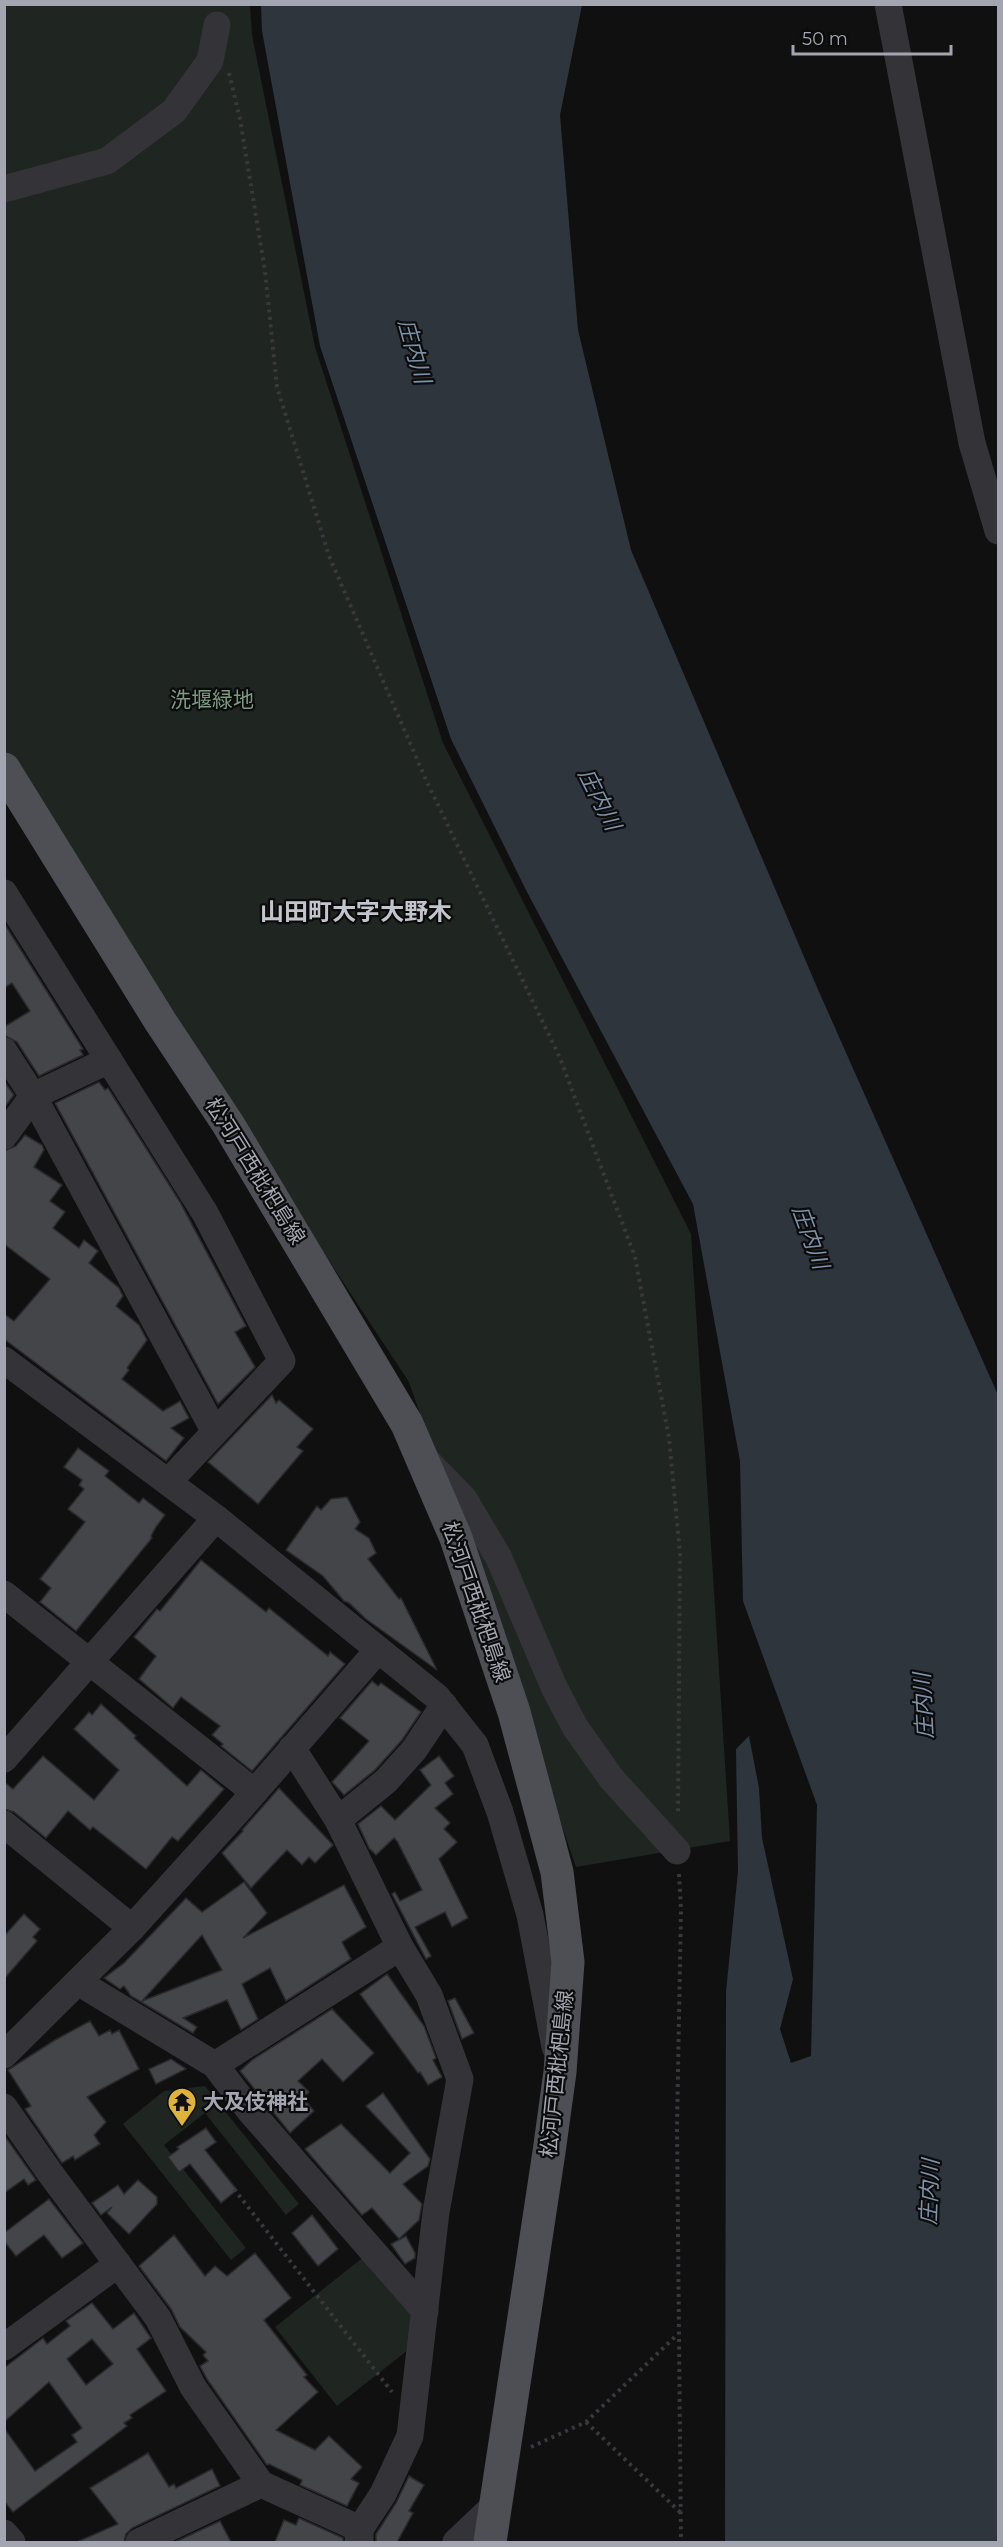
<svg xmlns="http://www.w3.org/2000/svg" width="1003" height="2547" font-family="Montserrat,'Noto Sans JP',sans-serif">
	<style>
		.green { fill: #1f2520 }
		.water { fill: #2f353c }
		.building { fill: #444549; stroke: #2a2a2d; stroke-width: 1.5; fill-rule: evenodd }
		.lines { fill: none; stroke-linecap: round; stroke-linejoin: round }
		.path { stroke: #38393d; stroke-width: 4; stroke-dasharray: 3 4.5; stroke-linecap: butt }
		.minor { stroke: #343438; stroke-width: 27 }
		.major { stroke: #4e4f55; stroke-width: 33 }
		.labels { text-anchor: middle; stroke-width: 4.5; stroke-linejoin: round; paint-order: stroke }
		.park-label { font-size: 21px; fill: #7b9a80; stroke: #0b0b0c }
		.street-label { font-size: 21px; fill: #a3a6b1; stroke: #0b0b0c }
		.poi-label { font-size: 21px; font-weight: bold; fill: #a3a6b1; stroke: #0b0b0c; text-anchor: start }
		.water-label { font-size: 22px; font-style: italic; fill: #7d91a9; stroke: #0b0b0c }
		.quarter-label { font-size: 24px; font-weight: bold; fill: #c3c5cd; stroke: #0b0b0c }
	</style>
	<rect width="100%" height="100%" fill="#101011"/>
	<g class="green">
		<path d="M4 5H250L252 35 315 347 443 743 691 1234 730 1841 576 1867 409 1382 88 896 5 754Z"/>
		<path d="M205 2086 299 2204 286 2215 205 2113 164 2145 246 2248 231 2260 123 2124 164 2091Z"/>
		<path d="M365 2256 414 2319 408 2350 337 2406 275 2327Z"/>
	</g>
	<path class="water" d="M261 5H582L560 115 578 330 631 550 816 985 998 1395V2542H725L726 1992 738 1871 736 1749 749 1736 759 1788 762 1838 793 1979 780 2029 791 2063 811 2056 817 1805 743 1601 740 1461 693 1204 527 892 451 739 320 346 262 31Z"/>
	<g class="building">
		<path d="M4 923 83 1049 80 1050 83 1055 39 1076 17 1042 4 1035V1027L30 1011 12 983 4 988Z"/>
		<path d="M4 1081 14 1095 4 1108Z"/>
		<path d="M99 1082 105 1090 108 1088 180 1202 246 1326 235 1332 255 1367 218 1404 55 1103Z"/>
		<path d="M25 1135 42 1145 44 1150 34 1167 62 1185 50 1201 65 1212 53 1228 79 1248 84 1240 98 1251 89 1263 119 1288 123 1296 116 1306 139 1325 147 1340 127 1368 129 1370 122 1379 163 1411 180 1401 189 1418 171 1428 184 1438 166 1461 4 1339V1314L14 1321 50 1279 4 1244V1151L16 1146Z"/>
		<path d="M272 1395 276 1403 279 1400 313 1429 297 1447 303 1451 258 1504 208 1462Z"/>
		<path d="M78 1448 109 1471 105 1476 139 1503 143 1498 165 1515 156 1527 151 1536 152 1538 76 1631 40 1602 51 1588 40 1579 85 1522 68 1509 84 1489 79 1485 82 1480 64 1467Z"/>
		<path d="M347 1497 360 1522 355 1529 369 1538 376 1553 368 1559 399 1599 401 1598 437 1670 366 1619 349 1603 344 1601 323 1576 286 1550 317 1506 321 1510 331 1499Z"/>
		<path d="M201 1560 266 1612 269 1608 328 1656 330 1652 345 1664 252 1771 221 1746 223 1744 212 1735 220 1726 181 1697 173 1708 139 1679 156 1656 134 1637 157 1609 160 1611Z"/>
		<path d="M372 1681 378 1686 381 1683 421 1712 402 1740 375 1770 344 1795 332 1782 369 1741 340 1718Z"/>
		<path d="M101 1704 136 1736 134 1738 187 1786 201 1770 224 1789 178 1841 172 1837 146 1869 93 1827 90 1830 68 1811 46 1838 14 1812 4 1809V1782L13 1789 43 1756 94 1800 119 1770 74 1729 89 1712 92 1715Z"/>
		<path d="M439 1756 454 1776 445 1783 453 1794 435 1808 450 1823 444 1829 457 1842 439 1859 468 1918 452 1927 445 1912 415 1927 431 1956 426 1959 392 1894 395 1892 400 1901 422 1890 397 1841 394 1838 376 1855 369 1848 358 1824 381 1806 395 1820 431 1785 420 1770Z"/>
		<path d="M279 1788 333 1845 315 1863 309 1857 302 1865 287 1850 251 1888 222 1853 243 1831 242 1830Z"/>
		<path d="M244 1882 267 1913 243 1938 344 1885 366 1927 342 1942 351 1959 286 2001 270 1968 242 1984 258 2019 241 2030 227 2000 183 2018 197 2027 193 2033 131 1996 124 1986 120 1989 104 1978 124 1963 186 1898 202 1912ZM202 1935 222 1970 142 2001Z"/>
		<path d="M24 1914 40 1929 33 1937 37 1941 4 1979V1936Z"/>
		<path d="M387 1974 424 2026 436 2058 433 2060 442 2077 428 2085 420 2072 418 2073 360 1994Z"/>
		<path d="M455 1998 474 2033 462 2039 448 2001Z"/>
		<path d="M332 2009 374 2053 343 2082 322 2059 298 2081 309 2092 303 2098 314 2111 290 2133 240 2071 252 2060Z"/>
		<path d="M90 2021 99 2036 110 2030 112 2034 119 2030 139 2069 87 2097 106 2122 94 2135 100 2144 75 2160 73 2156 62 2163 25 2109 31 2106 8 2070 55 2040Z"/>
		<path d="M171 2059 186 2069 156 2084 149 2069Z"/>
		<path d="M383 2093 430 2159 428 2166 403 2184 422 2204 419 2220 399 2239 372 2208 362 2215 305 2149 341 2124 390 2173 410 2153 366 2106Z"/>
		<path d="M206 2128 216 2142 205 2150 237 2190 221 2203 190 2164 179 2172 168 2157 179 2149 177 2147Z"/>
		<path d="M4 2135 36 2180 28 2185 24 2179 4 2193Z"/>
		<path d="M138 2180 157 2197V2204L129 2234 107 2213 112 2207 101 2215 92 2203 118 2185 124 2194Z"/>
		<path d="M49 2199 83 2243 62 2258 44 2235 16 2256 4 2241V2233Z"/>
		<path d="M312 2215 338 2249 318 2266 292 2233Z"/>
		<path d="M174 2235 205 2276 215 2266 227 2276 255 2253 291 2298 264 2320 307 2375 304 2377 318 2392 276 2430 315 2450 329 2436 362 2467 351 2479 359 2483 347 2506 300 2485 302 2480 269 2464 267 2465 207 2379 200 2366 208 2361 203 2355 206 2352 180 2327 171 2309 139 2266Z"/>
		<path d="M406 2236 415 2253V2258L405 2264 391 2244Z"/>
		<path d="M92 2303 113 2329 134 2313 151 2338 137 2349 166 2391 130 2415 132 2418 124 2423 127 2426 13 2512 4 2501V2428L35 2471 77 2442 72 2435 82 2428 49 2382 4 2422V2368L43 2338 47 2344 70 2326 66 2321ZM92 2339 113 2364 86 2385 67 2359Z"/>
		<path d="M148 2453 169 2487 174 2484 176 2488 212 2469 220 2486 132 2528 126 2534 124 2542H77L118 2524 90 2488Z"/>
		<path d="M409 2476 424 2485 409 2511 413 2513 397 2542H376V2534L396 2503Z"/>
		<path d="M299 2518 343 2538V2542H275L284 2520 296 2525Z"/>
		<path d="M220 2521 231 2542H175Z"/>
	</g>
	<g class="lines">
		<g class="path">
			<path d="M229 73 240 119 265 271 277 387 329 556 426 780 560 1058 635 1257 669 1438 680 1553 678 1816"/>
			<path d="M679 1874 681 1909 677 2127 681 2542"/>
			<path d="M234 2189 392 2392"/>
			<path d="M586 2422 681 2513"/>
			<path d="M531 2447 586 2422 678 2334"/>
		</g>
		<g class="minor">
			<path d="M888 4 972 443 998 531"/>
			<path d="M4 189 107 161 174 111 210 61 217 25"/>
			<path d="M4 893 205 1213 282 1361 168 1482"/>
			<path d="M4 1051 33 1096 215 1432"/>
			<path d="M4 1136 33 1096 109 1060"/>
			<path d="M4 1360 216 1518 437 1697 475 1745 500 1812 530 1915 555 2047"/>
			<path d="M426 1460 464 1499 499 1558 554 1687 575 1727 611 1778 677 1851"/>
			<path d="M4 1594 254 1792"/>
			<path d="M292 1748 338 1820 400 1947 429 1995 460 2079 436 2212 410 2436 383 2494 360 2529 358 2542"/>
			<path d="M4 1759 216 1518"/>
			<path d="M338 1820 386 1781 414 1750 444 1705"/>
			<path d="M4 1824 132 1928"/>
			<path d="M78 1982 215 2065 250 2111 425 2311"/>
			<path d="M4 2055 132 1928 237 1812 378 1650"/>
			<path d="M215 2065 400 1947"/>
			<path d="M4 2107 50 2173 158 2318 193 2387 261 2484"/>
			<path d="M4 2347 118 2264"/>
			<path d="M4 2533 12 2542"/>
			<path d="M139 2542 261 2484 360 2529V2542"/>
			<path d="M456 2542 496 2504"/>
		</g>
		<path class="major" d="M4 769 160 1021 228 1124 407 1424 456 1538 514 1712 539 1805 557 1872 568 1962 560 2072 549 2152 490 2542"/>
	</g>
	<defs>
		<g id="temple-pin" transform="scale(1.5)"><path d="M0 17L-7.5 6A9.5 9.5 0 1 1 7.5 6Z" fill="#ddb33c" stroke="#0b0b0c"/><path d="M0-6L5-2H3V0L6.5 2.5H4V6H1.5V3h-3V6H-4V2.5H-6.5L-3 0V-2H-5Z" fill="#111"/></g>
	</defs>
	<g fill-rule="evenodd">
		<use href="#temple-pin" x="182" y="2102"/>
	</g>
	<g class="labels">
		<g class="park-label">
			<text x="212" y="707">洗堰緑地</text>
		</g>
		<g class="street-label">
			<text transform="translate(255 1171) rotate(58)" y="7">松河戸西枇杷島線</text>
			<text transform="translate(476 1602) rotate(71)" y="7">松河戸西枇杷島線</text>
			<text transform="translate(557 2074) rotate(-84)" y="7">松河戸西枇杷島線</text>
		</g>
		<g class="poi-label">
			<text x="203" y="2109">大及伎神社</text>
		</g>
		<g class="water-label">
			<text transform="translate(415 351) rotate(74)" y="8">庄内川</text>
			<text transform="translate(600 799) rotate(63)" y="8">庄内川</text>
			<text transform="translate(811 1237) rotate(70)" y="8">庄内川</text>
			<text transform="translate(923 1706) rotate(-93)" y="8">庄内川</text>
			<text transform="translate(929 2192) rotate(-88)" y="8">庄内川</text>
		</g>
		<g class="quarter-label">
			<text x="356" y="920">山田町大字大野木</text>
		</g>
	</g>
	<rect width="1003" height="2547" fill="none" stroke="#a3a6b1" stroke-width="12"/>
	<path d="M793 45v9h158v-9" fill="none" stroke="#a3a6b1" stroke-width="3"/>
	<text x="802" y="45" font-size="18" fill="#a3a6b1" stroke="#0b0b0c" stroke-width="4.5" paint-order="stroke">50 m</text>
</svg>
